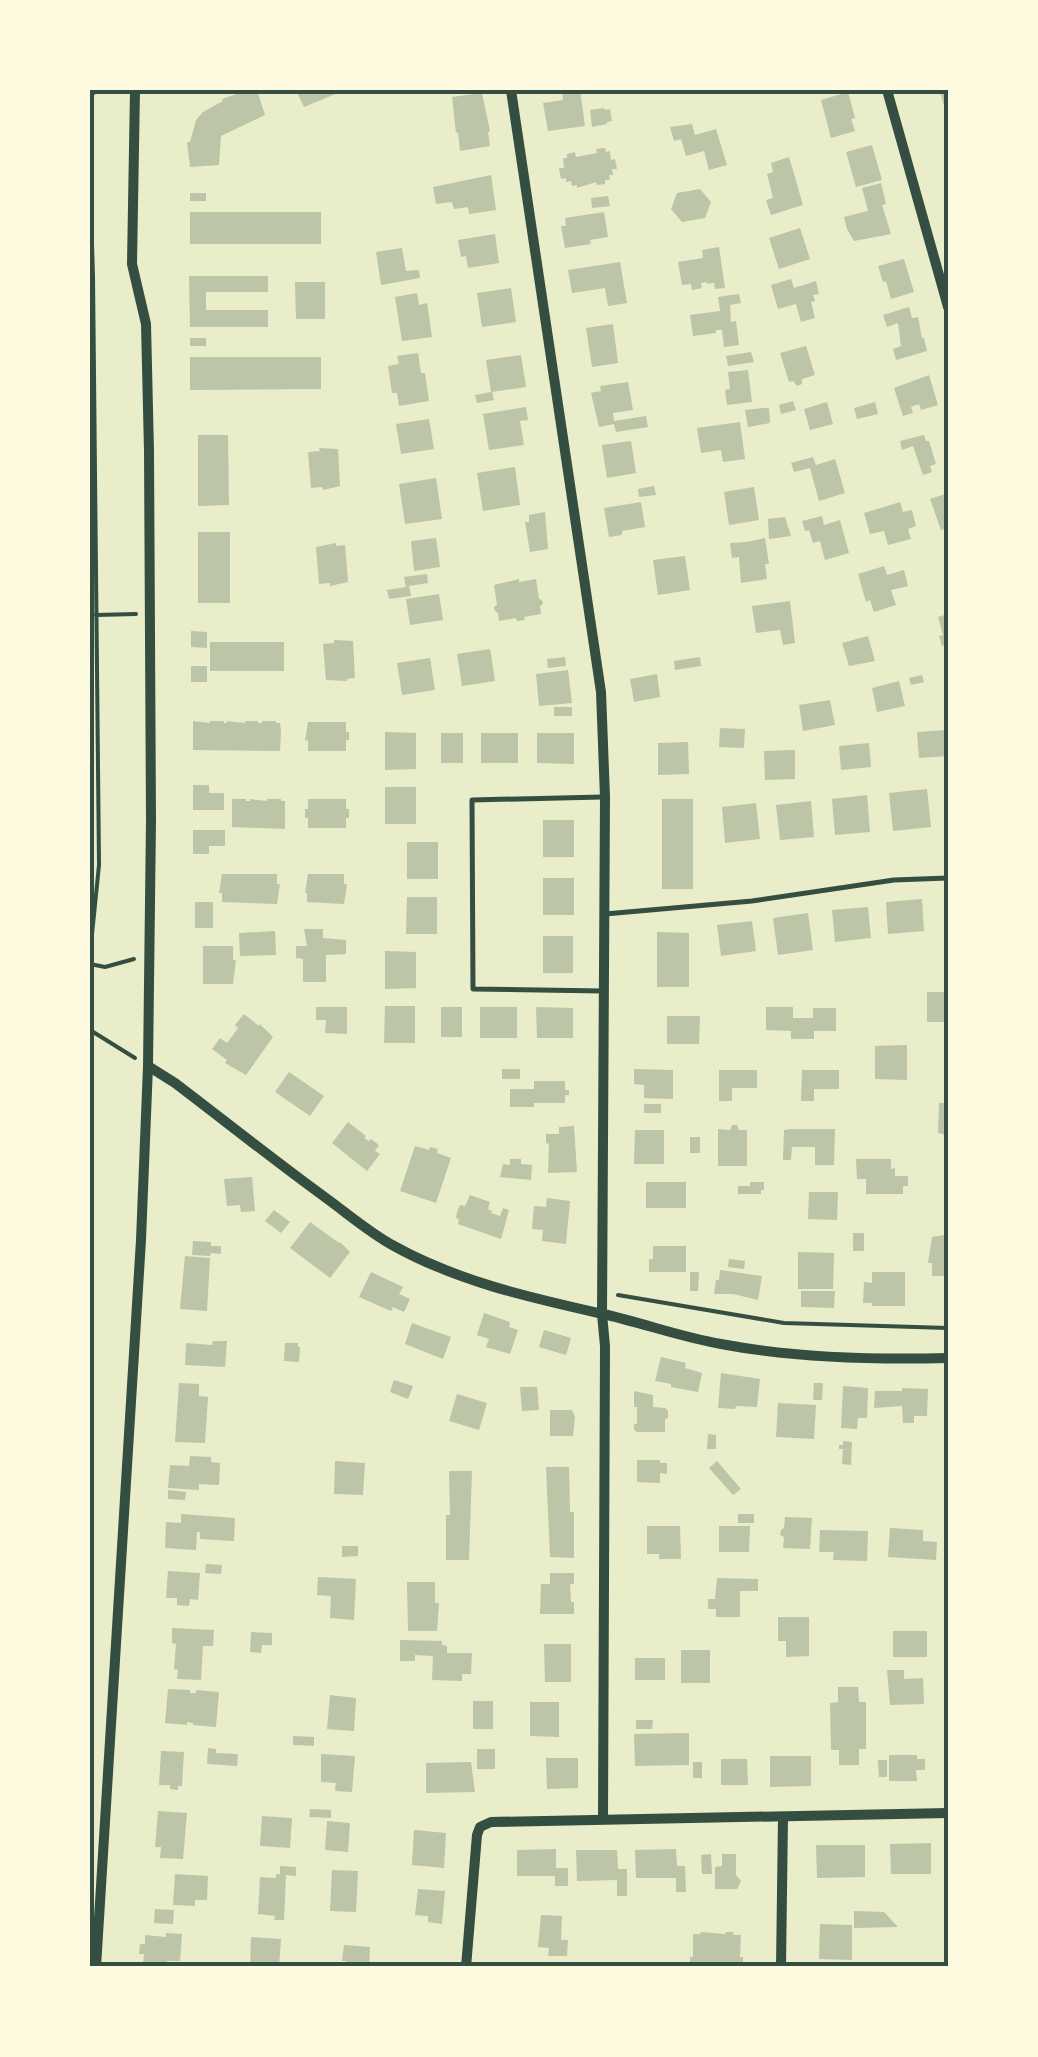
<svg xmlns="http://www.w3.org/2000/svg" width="1038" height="2057" font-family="Merriweather,serif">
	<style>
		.building { fill: #bcc5a7 }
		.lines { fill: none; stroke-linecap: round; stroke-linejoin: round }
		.path { stroke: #344e41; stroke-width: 4 }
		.service { stroke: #344e41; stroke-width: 5 }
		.minor { stroke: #344e41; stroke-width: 10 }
		.neatline { fill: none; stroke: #344e41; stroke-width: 4 }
	</style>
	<rect width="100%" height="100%" fill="#e9edc9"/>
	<g class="building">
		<path d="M248 90H257L265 115 221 136 219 165 190 167 187 142H190L196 120 203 112 223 101 222 99Z"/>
		<path d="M296 90H345L304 107Z"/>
		<path d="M562 90H580L585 126 548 131 543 103 563 100Z"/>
		<path d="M948 90V116H947L940 92Z"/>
		<path d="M848 92 855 118 851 119 855 131 831 138 821 100Z"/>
		<path d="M482 93 490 131 488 132 490 146 460 151 458 132 456 133 452 97Z"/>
		<path d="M604 108 605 110 610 109 612 121 607 122V124L592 127 590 110Z"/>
		<path d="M692 124 695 135 716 129 727 165 709 170 704 151 686 156 681 139 674 141 670 127Z"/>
		<path d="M872 145 882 180 856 187 846 152Z"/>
		<path d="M605 148 606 152 610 151 611 160 615 159 617 169H612L613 175H609L610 180H605V184L597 185 596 182 577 188V185L572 186 571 181 566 182V178L561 179 559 168H564L563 158H567V154L575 152 576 157 597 153 596 149Z"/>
		<path d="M789 157 803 205 771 215 766 200 773 198 767 174 773 172 771 163Z"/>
		<path d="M491 175 496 210 469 214 468 207 454 209 452 202 436 204 433 187Z"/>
		<path d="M881 183 886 204 882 205 891 234 854 241 847 229 844 217 868 211 862 188Z"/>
		<path d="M700 189 711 202 705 218 682 222 671 209 677 193Z"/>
		<rect x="190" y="193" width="16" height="8"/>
		<path d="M608 196 610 206 592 208 591 198Z"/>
		<rect x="190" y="212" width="131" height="32"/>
		<path d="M604 212 608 237 590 240 591 244 565 248 561 226H566L565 218Z"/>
		<path d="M800 228 810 259 779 269 769 238Z"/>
		<path d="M495 234 499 263 468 268 466 256 461 257 458 240Z"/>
		<path d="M719 247 725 288 715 289 714 283 707 284V282L701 283 702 288 692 290 691 284 682 285 678 262 703 258 702 250Z"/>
		<path d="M402 248 406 271 419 270 420 278 381 285 376 252Z"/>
		<path d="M904 259 914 292 891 299 886 281 883 282 878 266Z"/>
		<path d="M620 262 627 303 608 306 605 288 572 293 568 270Z"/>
		<path d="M189 276H268V292H206V310H268V327H190Z"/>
		<path d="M791 279 794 288 816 281 819 294 813 295 815 301 811 302 815 318 801 322 796 304 778 309 771 285Z"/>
		<path d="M295 282H325V319H296Z"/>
		<path d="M511 288 516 322 482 327 477 293Z"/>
		<path d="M417 293 419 305 427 303 432 337 402 341 395 297Z"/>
		<path d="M739 294 741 303 730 305 731 322 736 321 739 345 724 347 722 330H716V333L693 336 690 315 720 311 718 297Z"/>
		<path d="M909 307 912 318 918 317 922 338H924L927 351 896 360 893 349 901 346 898 323 887 327 883 315Z"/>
		<path d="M613 324 618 363 592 367 586 328Z"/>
		<rect x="190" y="338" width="16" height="8"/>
		<path d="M806 346 815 375 802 379V384L797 386 793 381 789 382 780 353Z"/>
		<path d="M751 352 754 362 728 366 726 356Z"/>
		<path d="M418 353 421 373H425L429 401 399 406 397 393H392L388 366 399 364 397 356Z"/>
		<path d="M521 355 526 387 492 392 494 400 477 403 475 395 491 392 486 360Z"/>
		<path d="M190 357H321V389L190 390Z"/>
		<path d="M748 370 752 402 727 405 725 390 730 389 728 372Z"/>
		<path d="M929 375 938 405 921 410 919 404 911 407 913 413 903 416 894 388Z"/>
		<path d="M628 382 633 410 613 413 614 421 646 416 648 427 616 432 614 424 599 427 591 393 601 391 600 386Z"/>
		<path d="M793 401 796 410 781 414 779 405Z"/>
		<path d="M827 402 833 424 810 430 804 409Z"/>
		<path d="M875 402 878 414 857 419 854 408Z"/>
		<path d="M526 407 528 420 520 421 524 445 489 450 483 414Z"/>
		<path d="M763 408H769L770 423 748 427 745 410Z"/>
		<path d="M429 419 434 449 401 454 396 424Z"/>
		<path d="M740 422 745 459 723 462 721 450 701 453 697 428Z"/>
		<path d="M198 435H228L229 505 198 506Z"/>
		<path d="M924 435 926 441H929L936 464 930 466 932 472 923 475 913 446 902 450 900 441Z"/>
		<path d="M631 441 636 473 607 478 602 445Z"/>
		<path d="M319 448 338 449 340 486 323 490 322 487 311 488 308 452 320 451Z"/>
		<path d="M813 457 816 465 835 459 845 493 819 501 810 468 794 472 791 463Z"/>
		<path d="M515 467 520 505 483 511 477 473Z"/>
		<path d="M436 478 442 519 405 524 399 484Z"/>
		<path d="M654 486 656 495 639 497 638 489Z"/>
		<path d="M754 487 759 520 729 525 724 492Z"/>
		<path d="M948 493V528L941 530 930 499Z"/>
		<path d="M641 502 645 527 622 531V535L609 537 604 508Z"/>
		<path d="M900 502 903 512 912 510 916 526 908 529 911 539 888 545 884 531 870 534 864 513Z"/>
		<path d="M545 512 548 549 530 552 525 522H529V515Z"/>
		<path d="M822 516 824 525 840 520 849 553 825 560 820 541 813 543 809 530 805 531 802 521Z"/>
		<path d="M785 517 791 536 769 539 768 519Z"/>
		<rect x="198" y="532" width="32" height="71"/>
		<path d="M436 538 440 567 414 571 411 541Z"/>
		<path d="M765 538 769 564H765L767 579 741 583 739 557 732 558 730 543 747 542Z"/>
		<path d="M336 543V546L345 545 348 582 330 586V583L319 584 316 547Z"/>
		<path d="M685 556 690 590 658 595 653 560Z"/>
		<path d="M884 566 887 575 904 570 908 586 891 590 896 605 874 612 870 600 866 602 858 574Z"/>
		<path d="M427 574 428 583 409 586 411 596 389 599 387 590 406 587 404 577Z"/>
		<path d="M519 579V582L536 579 539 599 542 600 543 604 540 606 541 614 524 617 525 620 517 621 516 618 499 621 498 613 495 611 494 607 497 605 494 585Z"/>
		<path d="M439 594 443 620 410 625 406 599Z"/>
		<path d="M790 601 795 643 783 645 780 630 756 633 752 606Z"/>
		<path d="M948 614V644L942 646 939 636 943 635 938 617Z"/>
		<path d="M191 631 207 632V648L191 647Z"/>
		<path d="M868 636 875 661 849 666 842 643Z"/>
		<path d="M334 640 353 641 355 678 347 679V681L326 680 323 644 334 643Z"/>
		<rect x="210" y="642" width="74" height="29"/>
		<path d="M490 649 495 681 462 686 457 654Z"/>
		<path d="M565 657 566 666 548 668 547 659Z"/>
		<path d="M700 657 701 666 675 670 674 661Z"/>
		<path d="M430 658 435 690 402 695 397 663Z"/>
		<rect x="191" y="666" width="16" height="16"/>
		<path d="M568 670 572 703 539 706 536 674Z"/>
		<path d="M657 674 660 697 634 702 630 679Z"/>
		<path d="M922 675 924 682 911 685 909 678Z"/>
		<path d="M899 681 905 706 877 712 872 688Z"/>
		<path d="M830 700 835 725 803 731 799 705Z"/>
		<rect x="554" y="707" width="18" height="9"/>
		<path d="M193 721 210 723V721H224V723H227V721L245 723V721H258V723H262V721H276V723H280L281 732 280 751 193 750Z"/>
		<path d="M308 722H346V732H349V740H346V751H308V740L305 741Z"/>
		<path d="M720 728 745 729 744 748 719 747Z"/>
		<path d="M947 730 948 756 919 758 917 732Z"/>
		<path d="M385 732 416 733V769L385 770Z"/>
		<rect x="441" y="733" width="22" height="30"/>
		<rect x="481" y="733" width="37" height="30"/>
		<path d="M537 733H574V764L537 763Z"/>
		<path d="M688 742 689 774 658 775V743Z"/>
		<path d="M869 743 871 767 841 770 839 746Z"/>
		<path d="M795 750V779L765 780 764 751Z"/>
		<path d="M193 785H209V793H224V810H193Z"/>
		<rect x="385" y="787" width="31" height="37"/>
		<path d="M927 789 931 827 893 831 889 793Z"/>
		<path d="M867 795 870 832 835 835 832 799Z"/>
		<path d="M232 799H246V801H250V799L267 801V799H281V801H285V829L232 827Z"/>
		<path d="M308 799H346V809H349V818H346V828H308V818H305V809H308Z"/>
		<rect x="662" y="799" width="31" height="90"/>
		<path d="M811 801 814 837 780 840 776 805Z"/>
		<path d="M756 803 760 839 725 843 722 807Z"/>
		<rect x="543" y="820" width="31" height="37"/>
		<path d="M193 830H225V846H209V854H193Z"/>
		<rect x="407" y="842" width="31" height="37"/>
		<path d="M222 874H277V884H280L277 904 222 902V893H219Z"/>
		<path d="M308 874H344V884H347L344 904 307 902V893H305Z"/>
		<rect x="543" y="878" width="31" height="37"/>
		<path d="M407 897H437V934H406Z"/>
		<path d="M922 899 924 931 888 934 886 902Z"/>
		<rect x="195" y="902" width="18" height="26"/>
		<path d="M868 907 871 938 835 942 832 910Z"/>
		<path d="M808 913 813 950 778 955 773 918Z"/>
		<path d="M752 921 756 951 721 956 717 925Z"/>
		<path d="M304 929H323V938L346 940V954L326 955V982H303V959L296 958V946H307Z"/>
		<path d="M275 931 276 955 240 956 239 933Z"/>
		<path d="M657 932 689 933V987H657Z"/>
		<rect x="543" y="936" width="30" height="37"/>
		<path d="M203 946H233V960H236L233 984H203Z"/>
		<path d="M385 951 416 952V988L385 989Z"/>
		<rect x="927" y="992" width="21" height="30"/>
		<path d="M385 1006H415V1043H384Z"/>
		<path d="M316 1007H347V1034L325 1033 326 1020H316Z"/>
		<rect x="441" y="1007" width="21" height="30"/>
		<rect x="480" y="1007" width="37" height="31"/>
		<path d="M536 1007 573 1008V1038H537Z"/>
		<path d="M766 1007H793V1018H813V1008H836V1031H814V1039H791V1031L766 1030Z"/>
		<path d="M244 1014 259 1026 260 1024 273 1037 246 1075 225 1063 227 1060 212 1049 220 1038 227 1043 238 1028 235 1025Z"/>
		<path d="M667 1016H700L699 1044H667Z"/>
		<path d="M907 1045V1080L875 1079V1046Z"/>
		<rect x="502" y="1069" width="18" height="10"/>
		<path d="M634 1069 673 1070V1099L644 1098V1085L634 1084Z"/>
		<path d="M719 1070H757V1088H732V1101H719Z"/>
		<path d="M802 1070H839V1089H814V1101H801Z"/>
		<path d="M289 1072 324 1096 310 1116 275 1092Z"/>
		<path d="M534 1081H565V1090H569V1095H565V1103H534V1107H510V1089H534Z"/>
		<path d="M939 1103H948V1139L943 1134 938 1133Z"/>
		<rect x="644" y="1104" width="17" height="9"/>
		<path d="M348 1122 366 1136 364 1138 369 1141 371 1139 379 1145 375 1151 380 1154 367 1171 332 1143Z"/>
		<path d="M732 1125H737L739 1130H747V1166H718V1129L730 1130Z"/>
		<path d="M574 1126 577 1172 548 1173 549 1144 546 1143V1134H559V1127Z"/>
		<path d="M791 1129H835L834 1165H815V1147H792L791 1160H783L784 1130Z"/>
		<path d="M635 1130H664V1164H634Z"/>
		<rect x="690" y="1137" width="10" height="16"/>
		<path d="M415 1146 429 1150 430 1147 438 1149 437 1153 451 1158 436 1203 400 1191Z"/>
		<path d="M510 1159H521V1164L532 1165 531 1180 500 1177 503 1164 510 1165Z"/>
		<path d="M856 1159H891V1169L895 1168V1176H908V1186H903V1194H866V1179H857Z"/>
		<path d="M252 1177 255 1211 241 1212 240 1205 227 1206 224 1179Z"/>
		<rect x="646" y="1182" width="40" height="26"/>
		<path d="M750 1182H764V1190H761V1194H738V1186H750Z"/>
		<path d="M809 1192H838L837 1220 808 1219Z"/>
		<path d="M470 1195 490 1202 488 1209 492 1211 491 1213 500 1216 503 1208 509 1210 501 1239 458 1224 459 1219 456 1218 457 1212 460 1205 465 1206Z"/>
		<path d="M547 1198 570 1201 566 1244 542 1241 543 1230 532 1229 534 1206 546 1207Z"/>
		<path d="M274 1210 290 1222 281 1233 265 1221Z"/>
		<path d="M310 1222 339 1243 340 1242 350 1252 330 1278 290 1248Z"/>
		<rect x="853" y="1233" width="11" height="18"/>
		<path d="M944 1235H948V1276H932V1263H928L932 1237Z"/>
		<path d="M193 1241 211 1242V1246H221V1254L211 1253 210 1256 192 1255Z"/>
		<path d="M653 1246H686V1272H649V1259H653Z"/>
		<path d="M798 1252 834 1253 833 1289H798Z"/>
		<path d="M185 1256 210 1258 207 1311 180 1309Z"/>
		<path d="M729 1259 745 1261 744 1269 728 1267Z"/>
		<path d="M720 1270 762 1276 758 1300 733 1294H714L716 1280H719Z"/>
		<path d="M371 1272 403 1287 399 1294 410 1299 404 1312 393 1307 391 1311 359 1297Z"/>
		<path d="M690 1272H699L698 1291H690Z"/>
		<path d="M872 1272H905V1306H872V1303H863L864 1282 872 1283Z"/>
		<path d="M801 1291H835L834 1308 801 1307Z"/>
		<path d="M484 1313 510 1322 509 1327 518 1330 510 1354 486 1347 489 1339 477 1335Z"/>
		<path d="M412 1323 451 1337 443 1359 405 1344Z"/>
		<path d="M544 1330 571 1338 566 1355 539 1347Z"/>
		<path d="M213 1341H227L225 1367 185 1365 186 1343 212 1345Z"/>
		<path d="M285 1343H298V1347H300L299 1362 284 1361Z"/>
		<path d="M661 1357 686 1363 685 1368 702 1373 698 1392 671 1387V1384L655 1381Z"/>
		<path d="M721 1373 760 1379 757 1407 736 1406 735 1409 718 1408Z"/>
		<path d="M394 1380 413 1386 408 1399 390 1392Z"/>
		<path d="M179 1383 199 1384V1396L208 1397 205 1443 175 1442Z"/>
		<path d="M814 1383H823L822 1400H813Z"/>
		<path d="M843 1386 868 1388 867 1418H858L857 1429 841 1428Z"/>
		<path d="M520 1387H537L539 1410 522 1411Z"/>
		<path d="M902 1388 928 1389 927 1416H914V1423H903L902 1406 874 1408 875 1391H902Z"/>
		<path d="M634 1391 653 1395V1407L665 1408 668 1411V1418L665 1419V1432H637L634 1430V1424H637V1407H634Z"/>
		<path d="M457 1394 487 1403 479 1430 449 1421Z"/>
		<path d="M778 1403 816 1405 814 1439 776 1437Z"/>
		<path d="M550 1410H572L575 1417 573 1436H550Z"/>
		<path d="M708 1434 716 1435V1449H707Z"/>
		<path d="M843 1441 852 1442 851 1465 842 1464 843 1449H839V1445H843Z"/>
		<path d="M190 1456 211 1457V1462L220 1463 219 1485 199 1484V1490L168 1488 170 1465 189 1466Z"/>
		<path d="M637 1460H660V1463H667V1474L660 1473V1483L637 1482Z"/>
		<path d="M335 1461 365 1463 363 1495 334 1494Z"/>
		<path d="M717 1461 741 1489 733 1495 709 1468Z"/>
		<path d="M546 1467H569L570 1512H574V1558L550 1557Z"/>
		<path d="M449 1471H472L469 1560H446V1515H450Z"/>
		<path d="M168 1490 186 1492 185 1500 168 1499Z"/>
		<path d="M181 1514 235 1518 234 1541 200 1539V1532H197L196 1550 165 1548 166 1522 181 1523Z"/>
		<rect x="738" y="1514" width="16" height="9"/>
		<path d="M785 1517 812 1518 810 1549 783 1548 784 1537 780 1535 781 1530 784 1528Z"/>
		<path d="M647 1526H680L681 1559H659V1554H647Z"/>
		<path d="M719 1526H750L749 1552H719Z"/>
		<path d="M890 1528 923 1530V1541L937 1542 936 1560 888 1557Z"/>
		<path d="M820 1530 868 1531 867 1561 833 1560 834 1552H819Z"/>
		<path d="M342 1546H358V1556L342 1557Z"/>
		<path d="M206 1564 222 1565 221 1574 205 1573Z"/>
		<path d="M168 1571 200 1573 198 1600 190 1599 189 1606 177 1605V1598H166Z"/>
		<path d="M550 1573H574V1584H570L571 1602H574V1614H540L541 1584H550Z"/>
		<path d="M318 1577 356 1579 354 1620 330 1618 331 1596 317 1595Z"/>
		<path d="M717 1578 758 1579V1591H740V1617H716V1609H708V1599H715Z"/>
		<path d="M407 1582H435V1603H439L437 1631H408Z"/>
		<path d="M778 1617H809V1656L786 1657V1641H778Z"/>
		<path d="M172 1628 214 1630 213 1646H203L201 1680 177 1679 178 1670 174 1669 176 1644 172 1643Z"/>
		<rect x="893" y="1631" width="34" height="26"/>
		<path d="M251 1632 272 1633V1645H262L261 1653 250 1652Z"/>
		<path d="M400 1640 442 1641V1645L447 1646V1653H472L471 1674H462V1681L432 1680 433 1656 415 1655V1661H400Z"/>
		<path d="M544 1644H571V1682H545Z"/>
		<rect x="681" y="1650" width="29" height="33"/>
		<rect x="635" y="1658" width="30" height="22"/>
		<path d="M887 1670H904V1679L923 1678 924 1704 890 1705Z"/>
		<path d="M838 1687H858L859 1702H866V1749H859V1765H839V1750H831L830 1703 838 1702Z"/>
		<path d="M168 1689 190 1690V1693H196V1690L219 1692 216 1727 193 1725V1723L187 1722V1725L165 1723Z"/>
		<path d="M330 1695 356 1698 354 1731 327 1729Z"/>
		<rect x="473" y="1701" width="20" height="28"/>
		<path d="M530 1702H559V1737L530 1736Z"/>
		<path d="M636 1720H653L652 1729H636Z"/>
		<path d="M689 1733V1765L635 1766 634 1734Z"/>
		<path d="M293 1736 314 1737V1746L293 1745Z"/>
		<path d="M208 1748 216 1749V1753L238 1754 237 1766 207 1764Z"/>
		<rect x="477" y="1749" width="18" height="20"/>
		<path d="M161 1751 184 1752 182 1786H178V1790L170 1789V1785H159Z"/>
		<path d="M321 1754 355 1756 352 1792 335 1791 336 1783 321 1782Z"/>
		<path d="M889 1755H917V1759H925V1770H916L917 1781H889Z"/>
		<path d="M770 1756H811V1786L770 1787Z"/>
		<path d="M546 1758H578V1788L547 1789Z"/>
		<path d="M721 1759H747L748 1785H721Z"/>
		<path d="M878 1760H887V1777H879Z"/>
		<path d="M471 1762 475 1792 426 1793V1763Z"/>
		<rect x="693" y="1762" width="9" height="16"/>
		<path d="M310 1809 331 1810V1818L309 1817Z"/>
		<path d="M158 1811 187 1813 183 1859 160 1858 161 1847H155Z"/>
		<path d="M262 1816 292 1818 290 1848 260 1846Z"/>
		<path d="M327 1821 350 1823 348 1852 325 1850Z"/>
		<path d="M414 1830 446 1833 444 1868 412 1865Z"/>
		<path d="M931 1843V1874H891L890 1844Z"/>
		<path d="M816 1845H865V1877L817 1878Z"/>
		<path d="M556 1849V1868H568V1886H555V1876H517V1850Z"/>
		<path d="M676 1849 677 1866H685L686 1892H676V1878H636L635 1850Z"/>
		<path d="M576 1850H617L618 1869H627V1896H617V1880L577 1881Z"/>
		<path d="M711 1854 712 1874H702L701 1855Z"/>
		<path d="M722 1854H736V1875L741 1881 737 1889H715V1867L722 1866Z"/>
		<path d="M280 1866 296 1867V1876L286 1875 284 1920H274L275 1916 258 1914 260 1877 276 1878V1874H280Z"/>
		<path d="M332 1870 358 1871 356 1912 330 1911Z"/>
		<path d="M175 1874 208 1876 207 1900H195V1906L173 1905Z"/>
		<path d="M418 1889 445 1891 442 1924 428 1922V1916L415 1915Z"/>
		<path d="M155 1909 174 1910 173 1924 154 1923Z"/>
		<path d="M854 1911 884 1912 898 1927 854 1928Z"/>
		<path d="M541 1915 562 1916 561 1940H568L567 1956H548L549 1948 538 1947Z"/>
		<path d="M820 1924 852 1925V1960L819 1959Z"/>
		<path d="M701 1932 725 1934 726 1932H733L734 1935H741L740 1957H743V1967H690V1957H693V1934H700Z"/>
		<path d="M166 1933 182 1934 180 1961H167V1966L143 1965 144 1954H139L140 1944H145V1935L166 1937Z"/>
		<path d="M251 1937 281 1939 279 1967H250Z"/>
		<path d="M344 1945 370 1947 369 1967H346V1961H342Z"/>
	</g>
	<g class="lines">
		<g class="path">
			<path d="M90 179 93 276 99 865 90 954"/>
			<path d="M96 615 136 614"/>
			<path d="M90 964 105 967 134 959"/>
			<path d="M90 1030 135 1058"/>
			<path d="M618 1295 784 1323 948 1328"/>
		</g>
		<g class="service">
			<path d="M605 914 752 901 894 880 948 878"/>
			<path d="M602 991 473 989 472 800 602 797"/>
		</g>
		<g class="minor">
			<path d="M511 90 601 692 605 797 602 1314 605 1346 603 1818"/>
			<path d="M887 90 948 307"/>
			<path d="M90 91 93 90"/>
			<path d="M148 1066 175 1083C225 1121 275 1161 326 1198 348 1214 370 1233 394 1246 459 1282 532 1298 603 1314 643 1323 681 1337 721 1344 795 1358 872 1360 948 1358"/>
			<path d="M96 1967 141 1240 148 1066 151 820 149 451 146 324 132 264 135 90"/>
			<path d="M466 1967 477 1835 480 1827 491 1822 948 1813"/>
			<path d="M781 1967 783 1817"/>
		</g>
	</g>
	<rect width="1038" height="2057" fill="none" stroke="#fefae0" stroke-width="185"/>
	<rect x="92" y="92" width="854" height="1872" class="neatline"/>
</svg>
